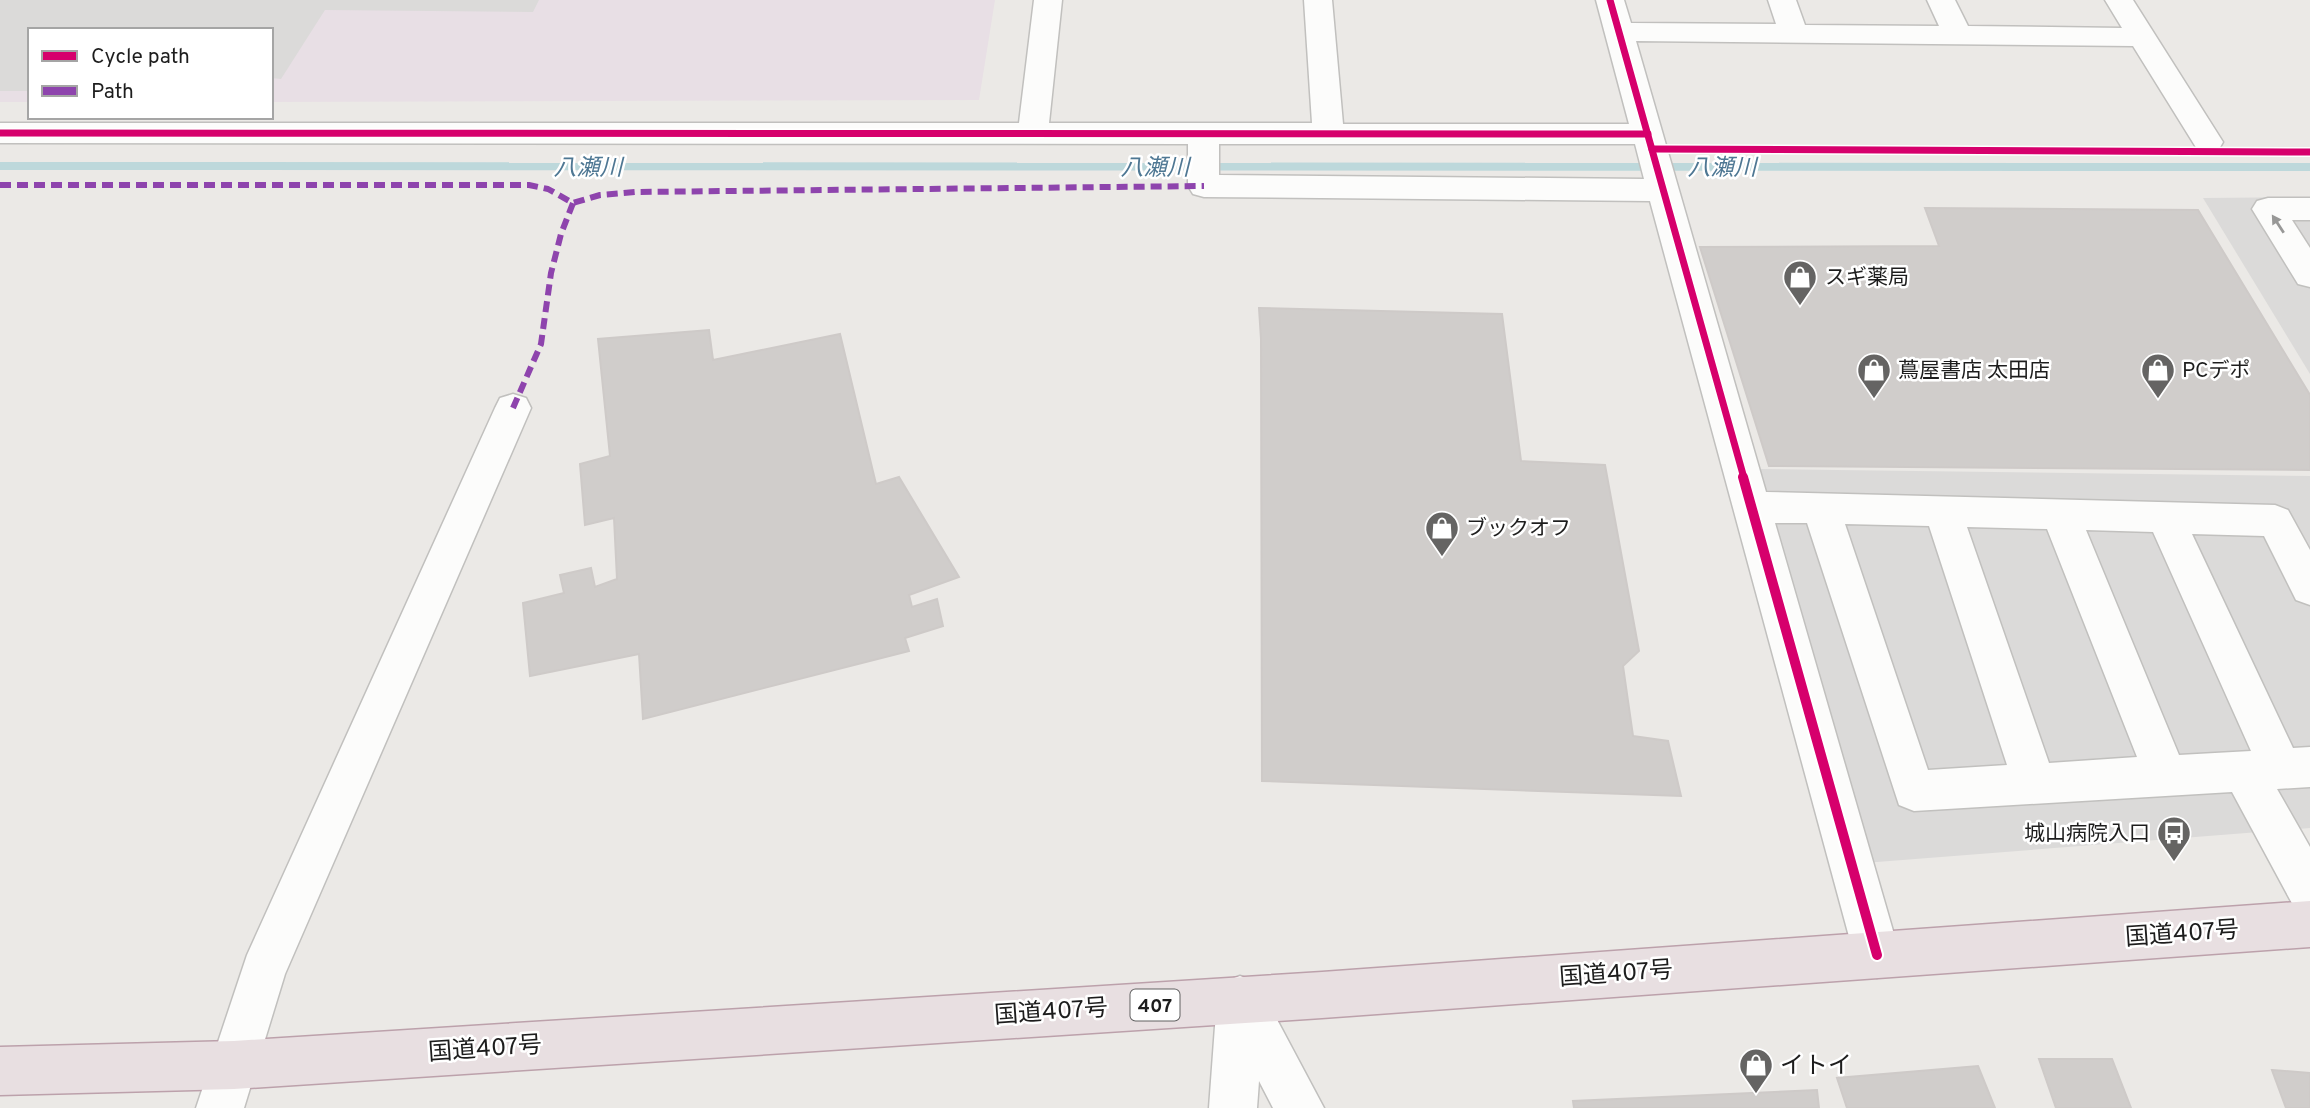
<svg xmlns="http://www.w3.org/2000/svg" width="2310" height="1108" font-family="Overpass,'Noto Sans JP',sans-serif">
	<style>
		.industrial { fill: #e8dfe5 }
		.parking { fill: #dbdad9 }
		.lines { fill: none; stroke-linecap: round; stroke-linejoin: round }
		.stream { fill: #bdd8db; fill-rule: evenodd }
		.building { fill: #d0cdcb; stroke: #cecac8; stroke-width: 2 }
		.minor-casing { stroke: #c1c0be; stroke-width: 3 }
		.highway-casing { stroke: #bca1ab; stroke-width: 3 }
		.minor { fill: #fcfcfb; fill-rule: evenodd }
		.highway { fill: #e8dfe1; fill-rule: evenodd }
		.quiet { stroke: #8e44ad; stroke-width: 6; stroke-dasharray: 11 6; stroke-linecap: butt }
		.cycleway-far1-casing { stroke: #fff; stroke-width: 10 }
		.cycleway-casing { stroke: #fff; stroke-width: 14 }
		.cycleway-far1 { stroke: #d6006c; stroke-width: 7 }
		.cycleway { stroke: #d6006c; stroke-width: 10 }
		.oneway { fill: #989897 }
		.labels { text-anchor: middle; stroke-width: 5; stroke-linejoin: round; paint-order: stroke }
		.shield { fill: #fff; stroke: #616161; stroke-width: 2 }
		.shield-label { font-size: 19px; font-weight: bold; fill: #1d1d1d }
		.poi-label { font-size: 21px; fill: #1d1d1d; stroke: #fff; text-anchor: start }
		.water-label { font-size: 23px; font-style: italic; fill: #4e7793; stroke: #fff }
		.near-street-label { font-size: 24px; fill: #1d1d1d; stroke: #fff }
		.near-poi-label { font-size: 24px; fill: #1d1d1d; stroke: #fff; text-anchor: start }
	</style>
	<rect width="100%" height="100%" fill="#ebe9e6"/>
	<path class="industrial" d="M0 0H995L979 100 271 102V30H30V102H0Z"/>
	<g class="parking">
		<path d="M0 0H539L533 12 325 10 281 79 271 78V30H30V91H0Z"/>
		<path d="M2310 197V374L2203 198Z"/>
		<path d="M1758 469 2310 476V828L1864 863Z"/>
	</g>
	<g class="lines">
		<path class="stream" d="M0 162 2310 163V171L0 170Z"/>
	</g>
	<g class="building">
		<path d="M1925 208 2198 210 2310 395V470L1769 466 1700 247 1939 246Z"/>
		<path d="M1259 308 1502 314 1521 461 1605 465 1639 651 1623 666 1633 736 1668 741 1681 796 1262 781 1261 339Z"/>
		<path d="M709 330 713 360 840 334 876 484 899 477 959 577 909 595 912 607 937 599 943 626 905 638 909 651 643 719 639 654 530 676 523 603 564 593 560 575 591 568 595 587 617 579 614 518 585 525 580 464 610 456 598 339Z"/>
		<path d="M2039 1059H2112L2131 1108H2056Z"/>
		<path d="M1978 1066 1995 1108H1847L1837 1078Z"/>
		<path d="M2272 1070 2310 1073V1108H2286Z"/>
		<path d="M1817 1090 1819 1108H1574L1573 1101Z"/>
	</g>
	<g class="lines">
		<g class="minor-casing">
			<g id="minor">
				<path d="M1034 0H1062L1049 123H1312L1304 0H1332L1343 124H1629L1596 0H1624L1631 23 1776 24 1768 0H1796L1805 25 1939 26 1927 0H1955L1968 26 2122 28 2105 0H2133L2223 142 2219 149 2208 152 2197 149 2133 46 1636 41 1766 492 2275 505 2288 510 2310 550V605L2296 600 2264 536 2192 534 2293 748 2310 747V787L2277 789 2310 847V913L2294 907 2232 792 1914 811 1899 805 1807 523H1775L1900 955 1893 971 1877 978 1861 971 1854 955 1650 201 1204 197 1193 194 1188 186V144L0 143V123H1019ZM1219 144H1635L1644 179 1219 175ZM1845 524 1929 526 2007 765 1928 770ZM1967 527 2047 529 2137 757 2049 763ZM2086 530 2153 532 2251 751 2179 755Z"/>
				<path d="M2268 198H2310V220H2292L2310 248V287L2298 284 2252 209 2257 201Z"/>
				<path d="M513 394 526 398 531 408 285 974 244 1108H196L247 955 495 408 500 398Z"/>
				<path d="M1240 976 1257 982 1324 1108H1273L1259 1081 1257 1108H1209L1217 999 1223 982Z"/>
			</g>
		</g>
		<g class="highway-casing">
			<path id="highway" d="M2310 901V947L1322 1018 234 1089 0 1095V1047L234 1041 1322 972Z"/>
		</g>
		<use href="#minor" class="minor"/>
		<use href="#highway" class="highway"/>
		<g class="quiet">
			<path d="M0 185H529L548 189 573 203 600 195 635 192 1204 186"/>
			<path d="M513 408 541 344 551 273 561 234 573 203"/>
		</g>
		<g class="cycleway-far1-casing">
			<g id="cycleway-far1">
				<path d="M1610 0 1744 478"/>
				<path d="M0 133 1648 134"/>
				<path d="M1652 149 2310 152"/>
			</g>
		</g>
		<g class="cycleway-casing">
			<path id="cycleway" d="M1743 477 1877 955"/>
		</g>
		<use href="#cycleway-far1" class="cycleway-far1"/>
		<use href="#cycleway" class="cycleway"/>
	</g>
	<defs><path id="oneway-solid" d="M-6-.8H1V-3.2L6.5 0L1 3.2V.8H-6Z" transform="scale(1.75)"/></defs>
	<use class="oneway" href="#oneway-solid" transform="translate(2278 224) rotate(-123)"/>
	<defs>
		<g id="shop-pin" transform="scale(1.75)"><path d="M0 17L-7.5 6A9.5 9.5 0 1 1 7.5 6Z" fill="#656463" stroke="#fff"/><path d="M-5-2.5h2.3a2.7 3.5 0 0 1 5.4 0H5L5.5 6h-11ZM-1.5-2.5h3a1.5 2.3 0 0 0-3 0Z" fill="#fff"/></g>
		<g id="bus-pin" transform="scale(1.75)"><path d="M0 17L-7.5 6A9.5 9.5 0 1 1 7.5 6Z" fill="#656463" stroke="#fff"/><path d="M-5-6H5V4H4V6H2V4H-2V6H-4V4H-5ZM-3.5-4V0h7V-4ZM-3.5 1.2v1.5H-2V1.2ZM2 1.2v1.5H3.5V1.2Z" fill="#fff"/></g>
	</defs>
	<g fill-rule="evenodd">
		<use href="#shop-pin" x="1800" y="277"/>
		<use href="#shop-pin" x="1874" y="370"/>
		<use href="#shop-pin" x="2158" y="370"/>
		<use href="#shop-pin" x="1442" y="528"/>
		<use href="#bus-pin" x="2174" y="833"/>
		<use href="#shop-pin" x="1756" y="1065"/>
	</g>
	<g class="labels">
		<rect class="shield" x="1130.5" y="989.5" width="49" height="31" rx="5"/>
		<g class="shield-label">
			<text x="1155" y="1012">407</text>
		</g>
		<g class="poi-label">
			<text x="1825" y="284">スギ薬局</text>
			<text x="1898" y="377">蔦屋書店 太田店</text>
			<text x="2182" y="377">PCデポ</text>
			<text x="1466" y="535">ブックオフ</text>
			<text x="2150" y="840" text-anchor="end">城山病院入口</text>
		</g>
		<g class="water-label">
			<text x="588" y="175">八瀬川</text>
			<text x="1155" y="175">八瀬川</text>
			<text x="1722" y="175">八瀬川</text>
		</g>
		<g class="near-street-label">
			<text transform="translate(2182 933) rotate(-4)" y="8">国道407号</text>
			<text transform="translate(1616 973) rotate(-4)" y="8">国道407号</text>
			<text transform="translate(1051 1011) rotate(-4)" y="8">国道407号</text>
			<text transform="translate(485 1048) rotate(-4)" y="8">国道407号</text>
		</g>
		<g class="near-poi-label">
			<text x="1780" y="1073">イトイ</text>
		</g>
	</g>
	<rect x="28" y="28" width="245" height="91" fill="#ffffff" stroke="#a5a5a5" stroke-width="2"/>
	<rect x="42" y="51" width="35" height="10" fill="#d6006c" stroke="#a5a5a5" stroke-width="2"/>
	<text x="91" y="63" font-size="21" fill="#1d1d1d">Cycle path</text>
	<rect x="42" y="86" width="35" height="10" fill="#8e44ad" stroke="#a5a5a5" stroke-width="2"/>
	<text x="91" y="98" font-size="21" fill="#1d1d1d">Path</text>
</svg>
